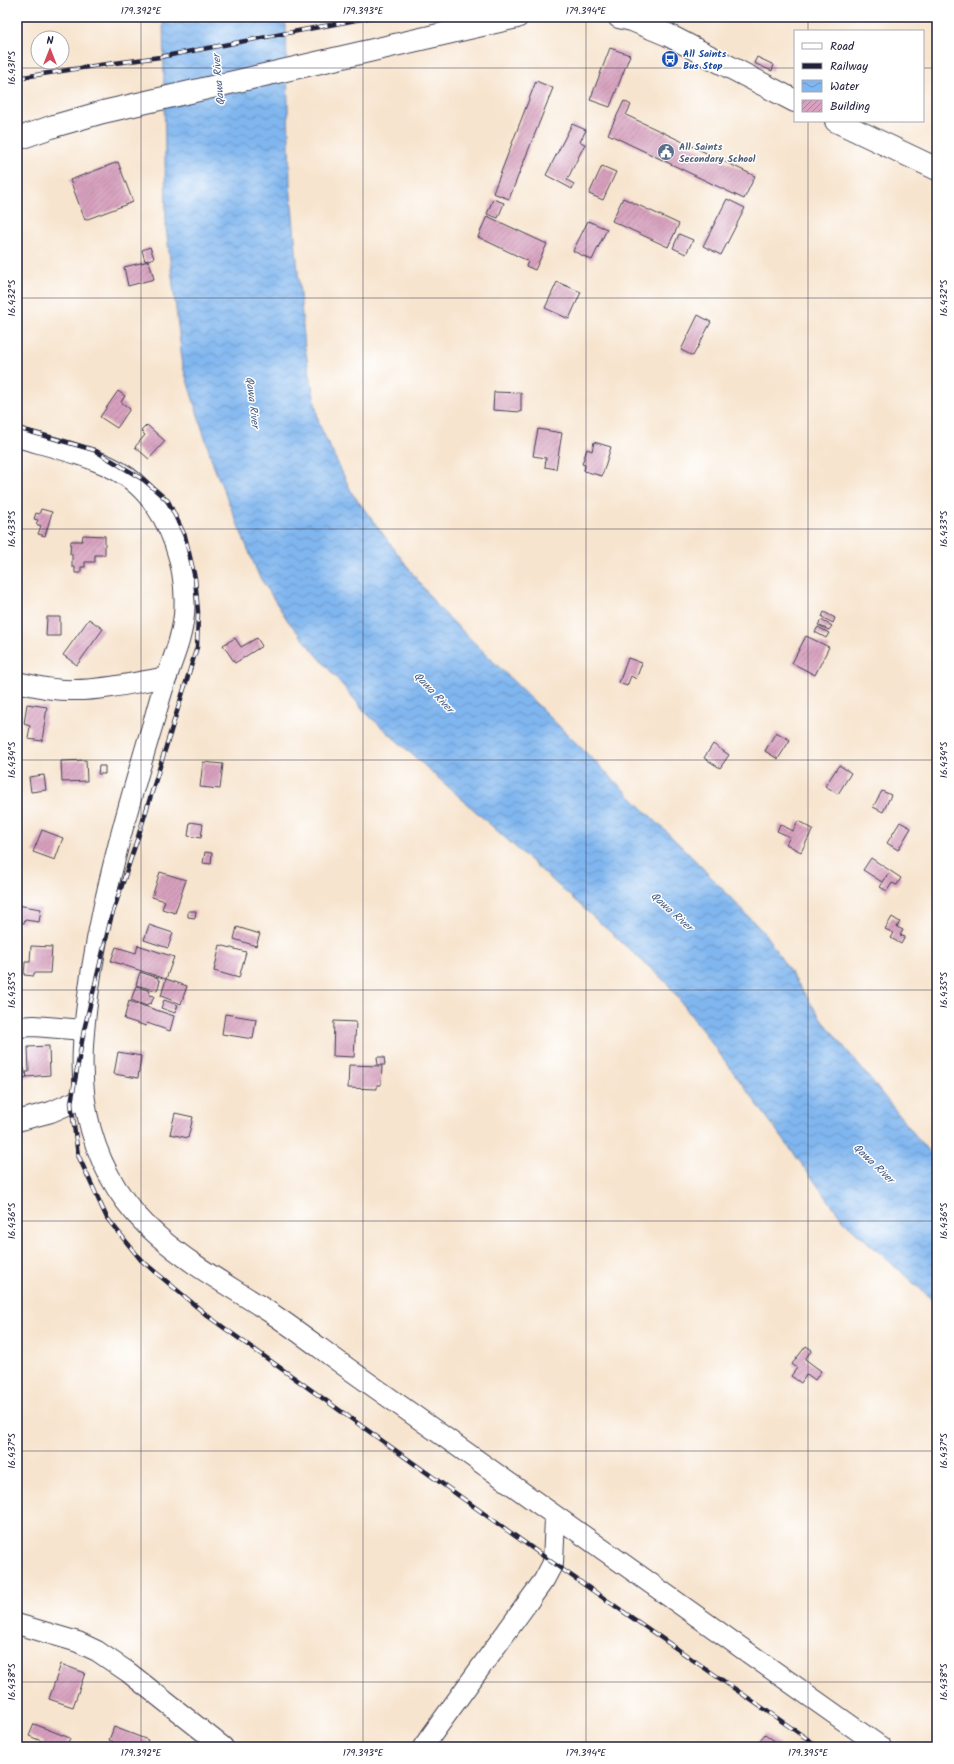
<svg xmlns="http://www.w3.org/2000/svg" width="954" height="1764" font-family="Kalam,sans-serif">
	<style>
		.water { fill: url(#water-waves); stroke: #516c95 }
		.building { fill: url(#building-hatch) }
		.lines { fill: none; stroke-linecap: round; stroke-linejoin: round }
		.minor-casing { stroke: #423f51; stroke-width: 22 }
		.major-casing { stroke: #423f51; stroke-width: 24 }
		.minor { stroke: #fff; stroke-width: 20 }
		.major { stroke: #fff; stroke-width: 22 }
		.rail-casing { stroke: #22223b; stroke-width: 4.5 }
		.rail { stroke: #fff; stroke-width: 3; stroke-dasharray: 9; stroke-linecap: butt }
		.ticks { fill: none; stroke: #22223b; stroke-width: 1; stroke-opacity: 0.45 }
		.labels { text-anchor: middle; stroke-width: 3; stroke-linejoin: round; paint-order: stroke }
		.transit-label { font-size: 10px; font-weight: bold; fill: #164399; stroke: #fff; text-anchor: start }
		.service-label { font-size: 10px; font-weight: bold; fill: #4e5e75; stroke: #fff; text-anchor: start }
		.water-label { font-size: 11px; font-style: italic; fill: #485d83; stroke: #fff }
		.neatline { fill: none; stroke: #22223b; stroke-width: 1.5 }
		.ticks-label { font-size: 10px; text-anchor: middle; fill: #22223b }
	</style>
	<defs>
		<pattern id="water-waves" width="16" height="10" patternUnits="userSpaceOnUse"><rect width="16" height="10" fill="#80b6ef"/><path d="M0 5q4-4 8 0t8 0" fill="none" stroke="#6894c3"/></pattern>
		<pattern id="building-hatch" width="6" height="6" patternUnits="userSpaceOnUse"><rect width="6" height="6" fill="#d7a0be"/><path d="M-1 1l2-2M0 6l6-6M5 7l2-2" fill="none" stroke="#ae829c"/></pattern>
	</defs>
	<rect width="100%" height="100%" fill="#fff"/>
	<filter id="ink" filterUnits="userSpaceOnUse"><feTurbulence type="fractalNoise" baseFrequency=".025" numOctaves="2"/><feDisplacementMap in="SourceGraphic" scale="8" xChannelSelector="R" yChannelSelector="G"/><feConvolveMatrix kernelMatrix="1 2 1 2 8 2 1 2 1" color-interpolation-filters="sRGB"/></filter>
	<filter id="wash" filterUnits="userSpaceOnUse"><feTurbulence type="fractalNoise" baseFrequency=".012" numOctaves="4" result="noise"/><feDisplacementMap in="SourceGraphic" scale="16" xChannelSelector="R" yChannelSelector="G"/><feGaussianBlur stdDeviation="0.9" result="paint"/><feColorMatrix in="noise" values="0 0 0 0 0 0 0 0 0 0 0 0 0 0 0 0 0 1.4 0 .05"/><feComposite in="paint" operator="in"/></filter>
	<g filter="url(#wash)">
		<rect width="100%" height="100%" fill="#f7e4ce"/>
		<path class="water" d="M163 17H284L286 25 290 184 305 348 319 424 352 493 438 607 691 856 765 934 820 1017 937 1162V1304L844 1221 667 983 367 714 288 621 259 576 214 467 183 367 166 227Z"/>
		<g id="blocks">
			<g class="building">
				<path d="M610 48 630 55 610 107 590 100Z"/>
				<path d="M757 57 774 65 772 71 754 63Z"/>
				<path d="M536 81 553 88 509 199 493 193Z"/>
				<path d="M624 101 631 105 626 115 755 176 744 199 608 134Z"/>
				<path d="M572 124 586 130 580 142 585 144 567 180 574 184 572 189 546 175Z"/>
				<path d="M118 162 133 202 85 220 70 180Z"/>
				<path d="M602 166 616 172 603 200 589 194Z"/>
				<path d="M623 198 679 224 668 247 612 221Z"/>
				<path d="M493 199 504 203 498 218 487 214Z"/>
				<path d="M727 199 745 208 721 255 703 246Z"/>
				<path d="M487 216 547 244 535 270 526 266 528 261 478 237Z"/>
				<path d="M588 221 607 229 592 260 573 251Z"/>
				<path d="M679 234 693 240 686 254 673 248Z"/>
				<path d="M150 247 154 258 145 261 142 250Z"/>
				<path d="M149 261 154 279 128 286 124 267Z"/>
				<path d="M557 282 581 292 569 319 545 308Z"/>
				<path d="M698 315 711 322 693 356 681 350Z"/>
				<path d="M118 391 125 396 121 402 130 409 117 428 100 417Z"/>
				<path d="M494 392 521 393V412L493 410Z"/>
				<path d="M147 425 165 441 149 459 135 447 145 435 141 431Z"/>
				<path d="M538 429 562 433 556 469 545 467 546 458 533 456Z"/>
				<path d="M594 442 611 447 602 476 584 471 585 465 582 464 587 449 592 451Z"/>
				<path d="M41 509 52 512 45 536 38 534 41 526 36 524 38 520 34 519 36 513 39 514Z"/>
				<path d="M83 535 105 536V555H95V562H85V567H81V573H75V567H72V554H70L71 541H82Z"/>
				<path d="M824 612 835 618 833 623 822 617Z"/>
				<path d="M47 617H60V636H46Z"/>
				<path d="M89 619 103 629 77 665 63 655Z"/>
				<path d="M821 620 832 626 829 630 818 625Z"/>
				<path d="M818 627 829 633 826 638 815 632Z"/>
				<path d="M806 636 829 647 815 675 792 663Z"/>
				<path d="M235 638 241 647 257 638 262 646 235 663 223 645Z"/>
				<path d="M628 658 642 663 636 679 631 676 627 686 619 683Z"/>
				<path d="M27 704 47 707 42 741 28 739 30 726 24 724Z"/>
				<path d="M776 732 790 740 778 759 765 751Z"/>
				<path d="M713 744 729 755 720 768 704 758Z"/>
				<path d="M86 760 87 781 62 782 61 761Z"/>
				<path d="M203 762 223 764 220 789 200 787Z"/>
				<path d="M839 765 851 773 838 794 825 786Z"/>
				<path d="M99 766H105V774H98Z"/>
				<path d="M44 775 46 790 31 792 29 777Z"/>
				<path d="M882 791 891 795 883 812 873 807Z"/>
				<path d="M798 821 813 829 801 852 786 844 790 837 777 831 780 824 793 831Z"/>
				<path d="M190 822 203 824 201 838 188 836Z"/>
				<path d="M900 822 911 828 898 850 887 843Z"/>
				<path d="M42 830 63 838 55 860 33 852Z"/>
				<path d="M205 852 212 853 211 864 203 863Z"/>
				<path d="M871 858 901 878 897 885 892 883 887 891 880 887 888 874 882 882 863 870Z"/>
				<path d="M160 872 186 880 175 913 162 909 165 901 152 897Z"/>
				<path d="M17 905 41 909 39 922 25 920 24 923 18 922Z"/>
				<path d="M188 911H196L195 918 188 917Z"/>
				<path d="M892 917 900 922 897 927 903 930 900 935 905 937 901 944 891 938 894 933 885 929Z"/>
				<path d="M149 925 173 933 168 948 144 940Z"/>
				<path d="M237 927 260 934 256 946 234 939Z"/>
				<path d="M138 945 174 957 166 979 111 961 116 947 136 953Z"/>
				<path d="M220 945 246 952 239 978 214 971Z"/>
				<path d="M31 946 52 947 50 973H34V976L24 975 25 962H30Z"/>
				<path d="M140 972 158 978V980L160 981 157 991 136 985Z"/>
				<path d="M166 979 187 986 181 1004 161 996Z"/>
				<path d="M136 986 150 991 149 995 154 996 151 1004 148 1003 147 1006 131 1000Z"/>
				<path d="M164 1000 178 1005 175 1013 161 1008Z"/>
				<path d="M129 1001 174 1016 170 1031 147 1023 146 1026 124 1019Z"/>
				<path d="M225 1014 256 1019 253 1039 222 1034Z"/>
				<path d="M334 1021 356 1022 354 1057 333 1056Z"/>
				<path d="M49 1046 50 1075 27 1077 26 1072H29L28 1047Z"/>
				<path d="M118 1052 141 1056 138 1078 114 1074Z"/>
				<path d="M377 1057H384L385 1065H378Z"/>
				<path d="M20 1058 27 1077 17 1080V1059Z"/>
				<path d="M349 1065 382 1066 381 1085H377V1089L348 1088Z"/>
				<path d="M175 1113 193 1117 188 1138 170 1134Z"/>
				<path d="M806 1346 812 1350 805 1359 821 1371 815 1380 807 1374 801 1383 791 1376 797 1368 792 1364Z"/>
				<path d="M61 1664 85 1673 73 1707 49 1699Z"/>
				<path d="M34 1724 70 1738 66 1747H42L44 1742 29 1736Z"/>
				<path d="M114 1727 148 1740 145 1747H112L114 1742 109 1740Z"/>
				<path d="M765 1734 780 1745 779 1747H754Z"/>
			</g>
		</g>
	</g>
	<g filter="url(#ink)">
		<use href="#blocks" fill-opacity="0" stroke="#423f51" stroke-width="1"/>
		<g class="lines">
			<g class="minor-casing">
				<g id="minor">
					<path d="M17 437C54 448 107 458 135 483 171 514 188 569 184 615 182 637 174 656 167 676 162 691 158 705 154 720 129 803 106 882 92 968 84 1021 76 1077 91 1130 103 1173 124 1207 158 1236 192 1266 233 1288 271 1313 301 1333 330 1356 360 1377 533 1501 707 1624 881 1747"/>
					<path d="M17 682C36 686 55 691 75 690 106 690 137 682 167 677"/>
					<path d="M17 1027 34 1026 84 1030"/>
					<path d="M17 1121 51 1112 83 1098"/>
					<path d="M17 1624 78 1642 97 1651 128 1672 223 1747"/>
					<path d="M423 1747 544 1580 553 1563 555 1518"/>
				</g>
			</g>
			<g class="major-casing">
				<g id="major">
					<path d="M619 17 632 20 668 35 795 101"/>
					<path d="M836 121 937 169"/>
					<path d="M17 139 54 126 103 112 517 17"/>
				</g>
			</g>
			<use href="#minor" class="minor"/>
			<use href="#major" class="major"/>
			<g class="rail-casing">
				<g id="rail">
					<path d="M17 78 100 65 160 57 372 17"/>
					<path d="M17 428 94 450 144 480 168 501 185 536 195 578 198 612 197 647 138 837 111 918 84 1030 71 1103 78 1155 107 1218 141 1260 209 1317 553 1563 819 1747"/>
				</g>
			</g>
			<use href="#rail" class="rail"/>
		</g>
	</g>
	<path class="ticks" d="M141 17V1747M363 17V1747M586 17V1747M808 17V31M17 68H795M923 68H937M808 121V1747M17 298H937M17 529H937M17 760H937M17 990H937M17 1221H937M17 1451H937M17 1682H937"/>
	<defs>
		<g id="bus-disc" transform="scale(0.9)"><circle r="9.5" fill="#1a4fb4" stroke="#fff"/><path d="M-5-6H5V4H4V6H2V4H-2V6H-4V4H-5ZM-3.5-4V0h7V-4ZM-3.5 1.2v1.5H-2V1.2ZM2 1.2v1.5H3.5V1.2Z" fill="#fff"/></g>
		<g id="civic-disc" transform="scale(0.9)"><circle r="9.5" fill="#5c6f8a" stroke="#fff"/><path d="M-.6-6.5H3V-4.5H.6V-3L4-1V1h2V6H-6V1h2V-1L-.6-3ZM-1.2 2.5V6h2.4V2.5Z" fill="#fff"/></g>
	</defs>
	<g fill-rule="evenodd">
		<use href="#bus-disc" x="670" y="59"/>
		<use href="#civic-disc" x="666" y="152"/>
	</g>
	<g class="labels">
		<g class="transit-label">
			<text x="683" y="57">All Saints<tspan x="683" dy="12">Bus Stop</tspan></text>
		</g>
		<g class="service-label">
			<text x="679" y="150">All Saints<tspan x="679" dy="12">Secondary School</tspan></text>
		</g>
		<g class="water-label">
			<text transform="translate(218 80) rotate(-95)" y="4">Qawa River</text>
			<text transform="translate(253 402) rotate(83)" y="4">Qawa River</text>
			<text transform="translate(434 692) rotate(46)" y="4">Qawa River</text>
			<text transform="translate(672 911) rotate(42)" y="4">Qawa River</text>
			<text transform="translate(874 1163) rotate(44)" y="4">Qawa River</text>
		</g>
	</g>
	<rect width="954" height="1764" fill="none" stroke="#fff" stroke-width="44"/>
	<rect x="794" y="30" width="130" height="92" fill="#ffffff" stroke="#a7a7b1"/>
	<rect x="802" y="43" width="20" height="6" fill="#ffffff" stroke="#a7a7b1"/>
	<text x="830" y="50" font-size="12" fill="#22223b">Road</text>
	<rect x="802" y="63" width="20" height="6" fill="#22223b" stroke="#a7a7b1"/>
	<text x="830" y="70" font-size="12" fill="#22223b">Railway</text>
	<rect x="802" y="80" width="20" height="12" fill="url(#water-waves)" stroke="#a7a7b1"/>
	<text x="830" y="90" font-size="12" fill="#22223b">Water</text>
	<rect x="802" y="100" width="20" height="12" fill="url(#building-hatch)" stroke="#a7a7b1"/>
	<text x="830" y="110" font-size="12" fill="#22223b">Building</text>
	<g transform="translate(50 50)"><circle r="19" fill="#ffffff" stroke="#a7a7b1"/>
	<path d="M0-3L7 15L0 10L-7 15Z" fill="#d1495b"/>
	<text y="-6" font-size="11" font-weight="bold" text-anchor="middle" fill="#22223b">N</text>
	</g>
	<rect x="22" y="22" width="910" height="1720" class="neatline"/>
	<g class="ticks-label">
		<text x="141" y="14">179.392°E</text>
		<text x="363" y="14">179.393°E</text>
		<text x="586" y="14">179.394°E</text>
		<text transform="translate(11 68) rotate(-90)" y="4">16.431°S</text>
		<text transform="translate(11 298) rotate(-90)" y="4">16.432°S</text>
		<text transform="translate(943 298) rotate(-90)" y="4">16.432°S</text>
		<text transform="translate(11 529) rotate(-90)" y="4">16.433°S</text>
		<text transform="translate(943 529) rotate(-90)" y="4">16.433°S</text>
		<text transform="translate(11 760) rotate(-90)" y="4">16.434°S</text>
		<text transform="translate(943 760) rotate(-90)" y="4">16.434°S</text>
		<text transform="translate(11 990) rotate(-90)" y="4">16.435°S</text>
		<text transform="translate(943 990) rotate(-90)" y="4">16.435°S</text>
		<text transform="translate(11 1221) rotate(-90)" y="4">16.436°S</text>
		<text transform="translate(943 1221) rotate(-90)" y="4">16.436°S</text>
		<text transform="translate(11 1451) rotate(-90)" y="4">16.437°S</text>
		<text transform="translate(943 1451) rotate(-90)" y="4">16.437°S</text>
		<text transform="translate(11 1682) rotate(-90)" y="4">16.438°S</text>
		<text transform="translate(943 1682) rotate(-90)" y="4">16.438°S</text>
		<text x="141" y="1756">179.392°E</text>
		<text x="363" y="1756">179.393°E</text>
		<text x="586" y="1756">179.394°E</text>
		<text x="808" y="1756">179.395°E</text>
	</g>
</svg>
